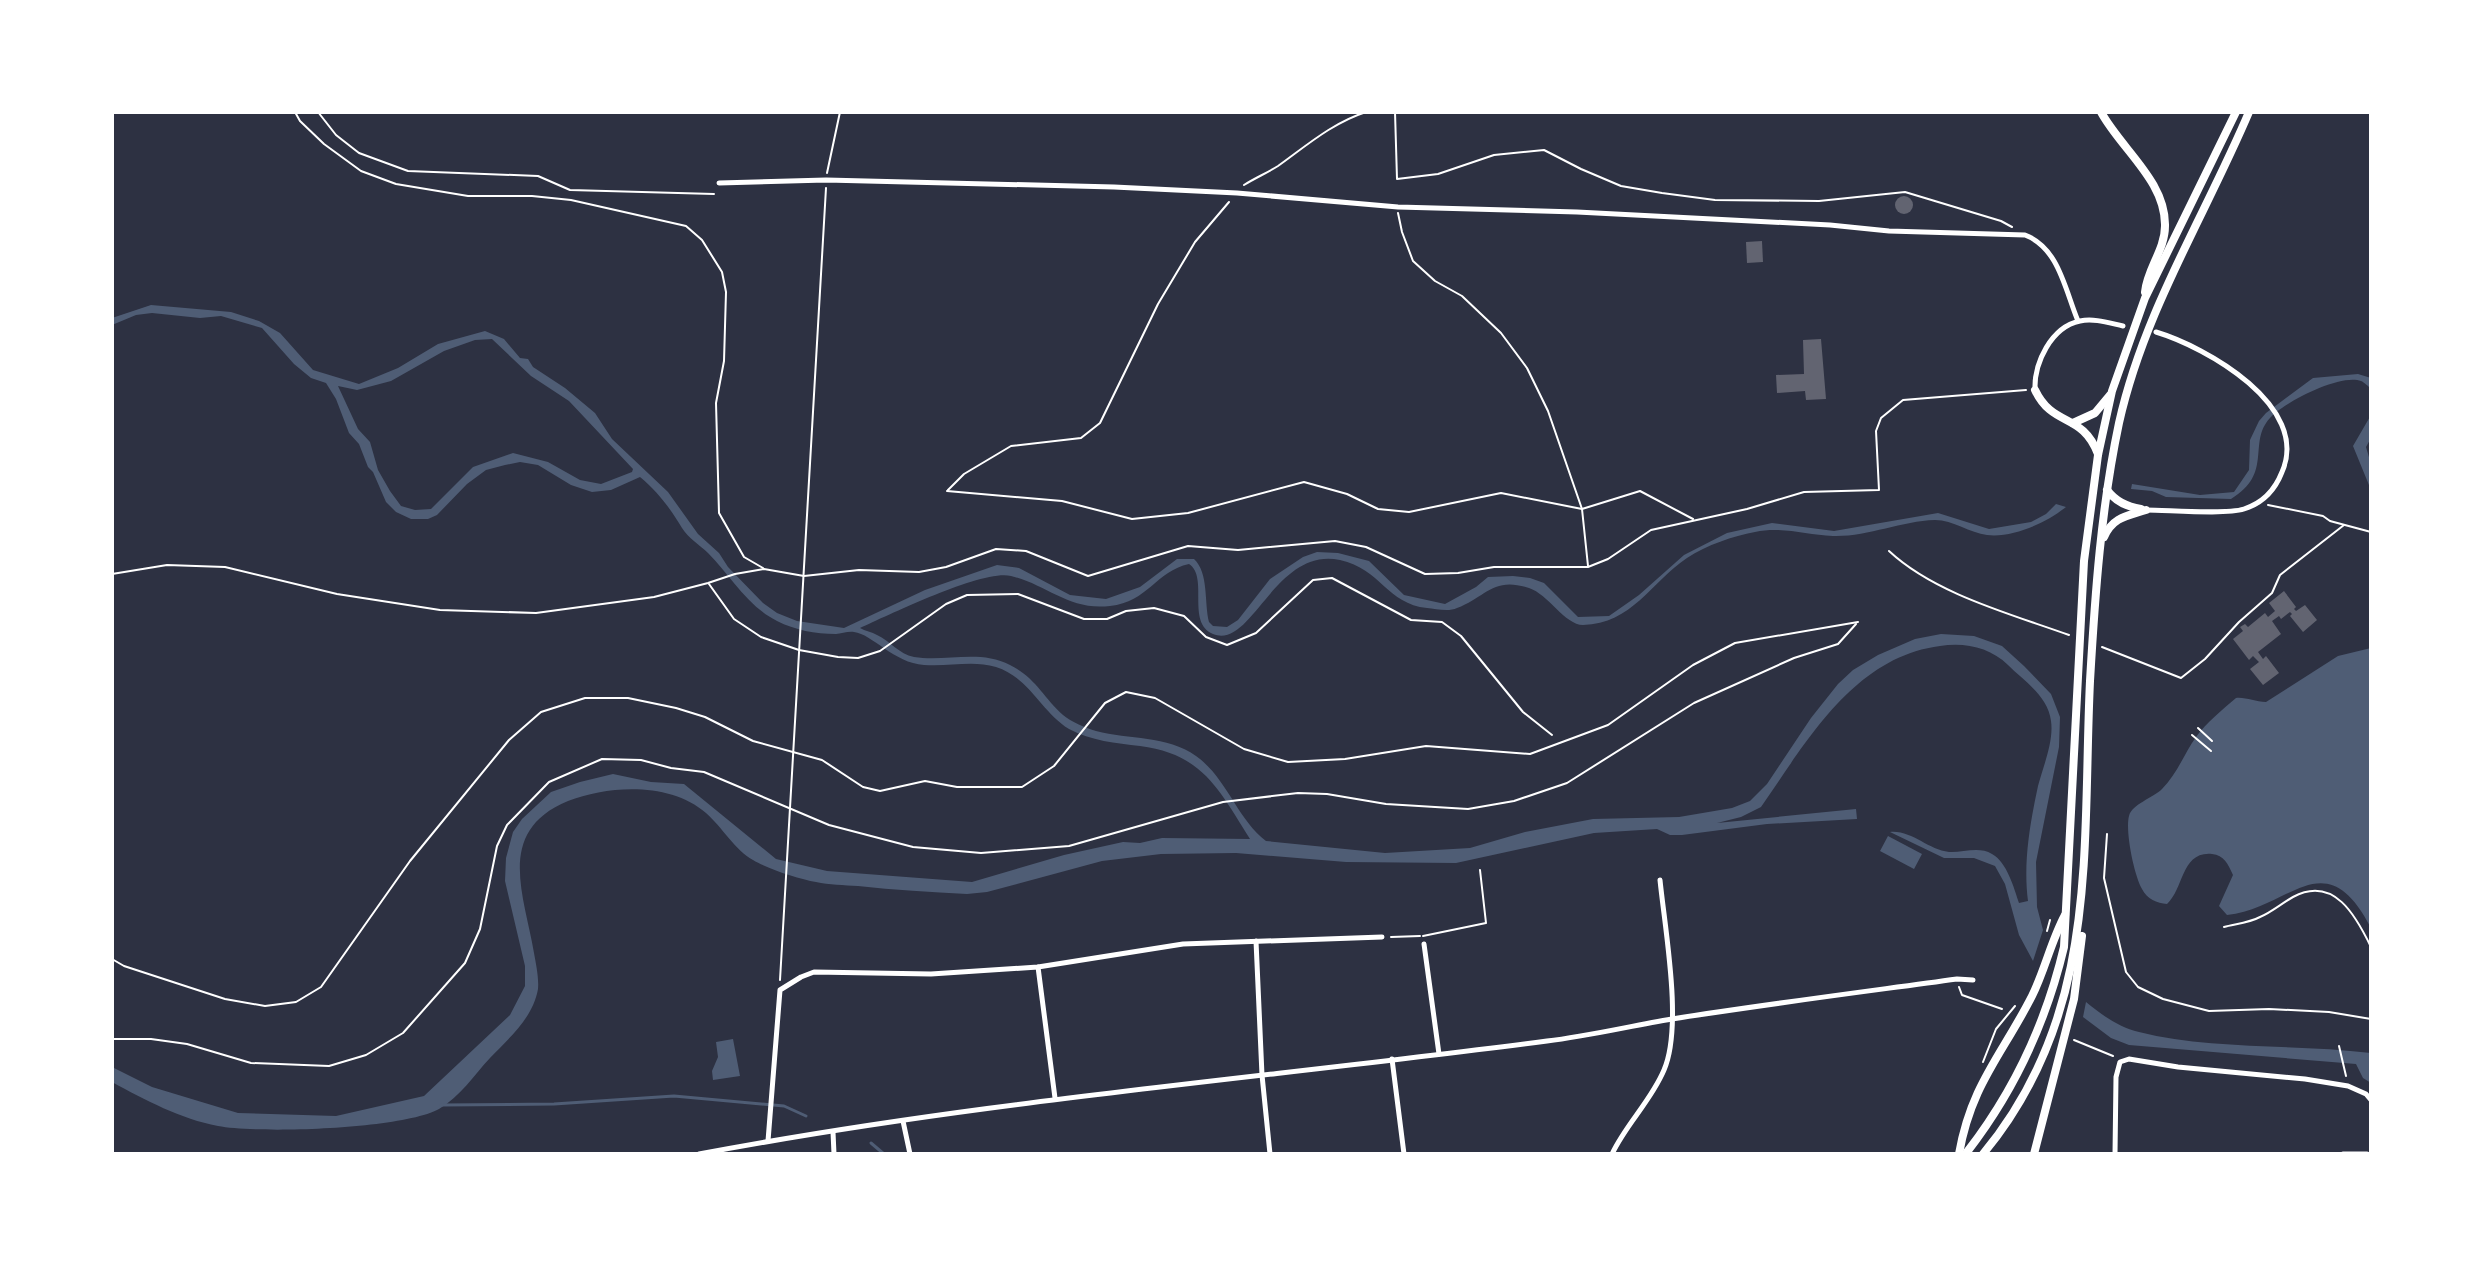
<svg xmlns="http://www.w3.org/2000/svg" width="2483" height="1266" font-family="'Crimson Pro',serif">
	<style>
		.water { fill: #4f5d75; fill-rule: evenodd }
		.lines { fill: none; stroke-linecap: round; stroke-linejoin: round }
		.stream { stroke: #4f5d75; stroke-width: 3 }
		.building { fill: #626471 }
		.path { stroke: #fff; stroke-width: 2 }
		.minor { stroke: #fff; stroke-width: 5 }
		.trunk { stroke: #fff; stroke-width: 8 }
	</style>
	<rect width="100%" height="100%" fill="#2d3142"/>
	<g class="water">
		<path d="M151 305 231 312 259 321 280 333 313 370 359 384 398 368 438 344 485 331 504 339 520 358 528 359 533 367 565 388 595 413 612 439 668 492 698 534 719 553 728 567 763 603 777 613 797 621 844 628 925 590 997 565 1019 568 1070 595 1106 599 1140 587 1177 559H1194C1209 573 1204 602 1209 622L1213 626 1227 627 1238 620 1270 579 1303 557 1317 552 1338 553 1369 561 1404 595 1445 604 1476 587 1488 577 1513 576 1530 578 1544 583 1578 617 1609 616 1639 595 1684 555 1727 533 1772 523 1834 531 1938 513 1989 529 2031 522 2046 514 2056 504 2066 507C2046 523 2013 538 1987 535 1970 533 1953 520 1935 520 1901 521 1867 537 1833 536 1806 535 1782 526 1755 532 1733 536 1707 545 1687 558 1651 582 1632 624 1583 625 1565 625 1548 594 1529 588 1493 576 1486 597 1457 608 1449 612 1436 609 1427 608 1387 604 1381 569 1340 560 1275 546 1252 650 1213 634 1186 623 1209 577 1189 564 1156 571 1148 602 1110 606 1069 611 1046 584 1011 576 983 569 889 615 860 628 865 631 872 632 877 635 890 641 899 654 914 657 946 662 980 649 1010 665 1035 677 1044 698 1063 715 1071 722 1086 728 1096 731 1129 740 1167 735 1196 756 1227 778 1237 819 1266 841L1385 853 1470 848 1525 832 1593 819 1679 817 1732 808 1750 801 1767 784 1811 718 1838 684 1853 670 1878 655 1915 639 1941 634 1974 636 2002 646 2024 666 2051 694 2060 717 2059 747 2036 862 2037 907 2043 930 2033 961 2019 935 2005 884 1995 866 1974 858H1944L1890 832C1912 830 1928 850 1949 852 1962 853 1979 846 1992 854 2007 862 2014 888 2019 903L2028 901C2023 863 2030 823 2038 786 2043 767 2054 741 2051 721 2048 696 2024 681 2008 665 1990 647 1964 642 1940 646 1854 657 1807 741 1761 807L1741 817 1717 823 1856 809 1857 819 1767 824 1682 835H1670L1657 829 1594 833 1456 863 1346 862 1236 853 1161 854 1102 861 987 892 967 894C931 892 894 890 858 886 844 885 829 885 816 882 799 879 768 869 753 860 735 850 722 827 706 813 671 782 609 785 568 801 495 831 524 894 534 953 536 964 539 978 538 989 533 1018 509 1038 490 1058 474 1075 460 1097 439 1109 403 1129 260 1134 218 1126 181 1119 145 1100 112 1082V1067L152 1087 238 1113 336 1116 424 1096 510 1015 525 986V966L505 881 506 858 513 832 522 819 551 792 580 782 613 774 651 782 684 784 776 859 827 871 972 882 1064 855 1123 842 1140 843 1162 838 1250 839C1219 790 1203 754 1140 746 1116 743 1091 741 1069 729 1041 712 1030 678 996 667 972 660 949 667 924 665 894 663 872 634 854 632 848 631 841 634 836 634 815 634 795 630 777 621 748 607 730 575 708 553 700 545 688 538 682 528 670 508 658 492 640 477L611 490 592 492 571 485 538 465 520 462 505 465 486 470 467 484 437 515 428 519H411L396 512 386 502 373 472 368 467 359 444 349 433 336 399 326 383 311 378 294 364 262 328 221 316 200 318 152 313 136 315 112 325V318ZM492 339 531 376 569 401 633 469 632 472 601 484 580 480 548 462 513 453 473 467 431 509 415 510 401 506 390 491 378 470 370 442 358 429 338 386 357 390 391 381 444 351 475 340Z"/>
		<path d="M2358 374 2371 378V389C2369 387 2364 382 2361 381 2341 373 2284 402 2270 418 2247 443 2274 473 2231 499L2166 497 2152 491 2131 489 2132 484 2200 495 2234 492 2249 470 2250 440 2259 421 2266 413 2313 378Z"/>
		<path d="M2371 415V438L2366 447 2371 464V490L2353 446Z"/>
		<path d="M2371 648V928C2325 839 2290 909 2227 915L2219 906 2233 875C2228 864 2224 855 2212 854 2181 851 2184 889 2167 904 2157 903 2147 899 2142 889 2134 875 2125 831 2129 816 2132 804 2153 798 2162 789 2177 774 2184 754 2196 737 2207 722 2222 710 2236 698 2246 697 2255 702 2266 702L2338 656Z"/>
		<path d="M1888 836 1922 854 1914 869 1880 851Z"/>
		<path d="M2086 1002C2102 1015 2118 1027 2139 1032 2210 1050 2297 1044 2371 1053V1083L2363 1078 2356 1064 2129 1045 2111 1038 2083 1017Z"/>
		<path d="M733 1039 740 1076 713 1080 712 1071 718 1057 716 1042Z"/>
	</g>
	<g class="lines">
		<g class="stream">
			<path d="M441 1105 554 1104 674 1096 784 1106 806 1116"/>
			<path d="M871 1143 884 1154"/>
		</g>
	</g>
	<g class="building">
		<circle cx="1904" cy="205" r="9"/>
		<path d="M1762 241 1763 262 1747 263 1746 242Z"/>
		<path d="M1821 339 1826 399 1806 400 1805 391 1777 393 1776 375 1804 374 1803 340Z"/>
		<path d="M2284 591 2296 607 2294 609 2296 611 2305 605 2317 620 2303 632 2290 616 2292 614 2290 612 2281 619 2279 616 2272 621 2281 634 2258 652 2263 659 2266 656 2279 673 2263 685 2250 669 2259 662 2253 656 2249 660 2233 639 2243 631 2240 627 2245 624 2248 627 2265 613 2268 617 2275 611 2269 603Z"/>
	</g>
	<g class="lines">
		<g class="path">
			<path d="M295 112 300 121 324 144 361 171 396 184 468 196H532L571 200 686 226 702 240 722 272 726 292 724 361 716 403 719 513 744 557 763 568"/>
			<path d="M318 112 336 135 359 153 408 171 538 176 570 190 714 194"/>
			<path d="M1395 112 1397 179 1438 174 1494 155 1544 150 1581 169 1621 186 1662 193 1715 200 1819 201 1905 192 2001 221 2012 227"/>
			<path d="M827 173 840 112"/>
			<path d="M1244 185C1255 178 1267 173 1278 166 1306 146 1332 123 1366 112"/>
			<path d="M1398 213 1402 232 1413 261 1435 281 1462 296 1501 333 1527 368 1548 411 1582 509 1588 566"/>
			<path d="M948 490 964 474 1011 446 1081 438 1100 423 1158 304 1195 242 1229 202"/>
			<path d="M947 491 1062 501 1132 519 1188 513 1304 482 1347 494 1378 509 1409 512 1501 493 1582 509 1640 491 1693 519"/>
			<path d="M2268 505 2323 516 2330 521 2371 532"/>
			<path d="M1889 551C1935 594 2011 614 2069 635"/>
			<path d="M112 574 167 565 225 567 337 594 440 610 536 613 654 597 708 583 735 574 764 569 804 576 859 570 919 572 946 567 996 549 1026 551 1088 576 1188 546 1238 550 1335 541 1366 547 1425 574 1458 573 1494 567H1588L1608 559 1651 530 1747 509 1804 492 1879 490 1876 431 1881 418 1903 400 2026 390"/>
			<path d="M709 584 734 619 761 637 799 650 838 657 858 658 880 651 946 604 967 595 1018 594 1084 619H1107L1126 611 1154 608 1184 616 1206 637 1227 645 1256 633 1313 580 1332 578 1411 620 1442 622 1461 636 1523 712 1552 735"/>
			<path d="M2102 647 2181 678 2205 659 2239 622 2272 593 2280 575 2344 525"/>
			<path d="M2198 728 2212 741"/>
			<path d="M2192 735 2211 751"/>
			<path d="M2107 834 2104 878 2126 972 2138 987 2163 999 2209 1011 2269 1009 2329 1012 2371 1019"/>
			<path d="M2224 927C2235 924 2249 923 2260 917 2272 912 2282 903 2293 897 2334 875 2356 916 2371 947"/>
			<path d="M2047 931 2050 920"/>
			<path d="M1423 936 1486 923 1480 870"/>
			<path d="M1391 937 1420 936"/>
			<path d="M112 959 124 966 225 999 265 1006 296 1002 321 987 410 861 509 740 541 712 585 698H628L676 708 705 717 753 741 822 760 863 787 880 791 925 781 957 787H1022L1054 766 1105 703 1126 692 1155 698 1244 749 1288 762 1345 759 1426 746 1530 754 1608 725 1693 665 1735 643 1858 622"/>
			<path d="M780 980 826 188"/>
			<path d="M1959 987 1962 995 2002 1009"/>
			<path d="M112 1039H151L187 1044 251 1063 329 1066 366 1055 403 1033 465 963 480 929 497 846 507 825 549 782 602 759 641 760 671 768 704 772 829 825 913 847 981 853 1069 846 1223 802 1298 793 1327 794 1386 804 1468 809 1514 801 1567 783 1694 703 1794 658 1838 644 1856 624"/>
			<path d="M2074 1040 2113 1056"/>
			<path d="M2339 1046 2346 1076"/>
			<path d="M1983 1062 1996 1029 2015 1006"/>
		</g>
		<g class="minor">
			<path d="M719 183 826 180 1114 187 1237 193 1398 207 1577 212 1830 225 1889 231 2025 235C2059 248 2065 290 2078 321"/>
			<path d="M2035 390C2034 363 2051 327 2080 321 2094 318 2109 323 2123 326"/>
			<path d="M2146 510C2168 510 2226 515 2244 509 2263 503 2275 490 2282 472 2311 406 2206 347 2156 332"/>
			<path d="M1256 941 1262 1075 1270 1154"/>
			<path d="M1424 944 1439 1054"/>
			<path d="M1038 967 1055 1098"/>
			<path d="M1392 1059 1404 1154"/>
			<path d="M903 1121 910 1154"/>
			<path d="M833 1132 834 1154"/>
			<path d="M768 1141 780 990 801 977 814 972 931 974 1038 967 1183 944 1382 937"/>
			<path d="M699 1154C979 1101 1264 1078 1547 1041 1589 1036 1630 1026 1672 1019 1767 1004 1862 992 1957 979L1973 980"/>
			<path d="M1612 1154C1626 1124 1651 1101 1664 1070 1683 1026 1665 930 1660 880"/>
			<path d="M2115 1154 2116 1077 2120 1062 2129 1059 2178 1067 2305 1079 2348 1086 2366 1094 2371 1100"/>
			<path d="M2343 1154H2367"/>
		</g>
		<g class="trunk">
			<path d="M2101 112C2121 149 2166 181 2165 226 2165 250 2147 269 2145 292"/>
			<path d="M2035 390C2053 428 2082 412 2098 454"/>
			<path d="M2073 423 2095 413 2110 395"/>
			<path d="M2107 490C2116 502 2127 507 2141 509"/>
			<path d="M2104 537C2113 517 2127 516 2146 510"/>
			<path d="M1967 1152C2015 1090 2046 1023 2064 947L2084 561 2098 455 2112 391 2145 298 2236 112"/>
			<path d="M1959 1154C1971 1085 2002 1055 2032 996 2045 970 2051 941 2065 915"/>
			<path d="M1983 1154C2100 1013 2082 851 2090 681 2095 595 2101 508 2119 423 2144 311 2205 216 2249 112"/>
			<path d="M2034 1154 2074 999 2082 936"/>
		</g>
	</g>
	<rect width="2483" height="1266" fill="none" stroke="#ffffff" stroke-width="228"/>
</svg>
